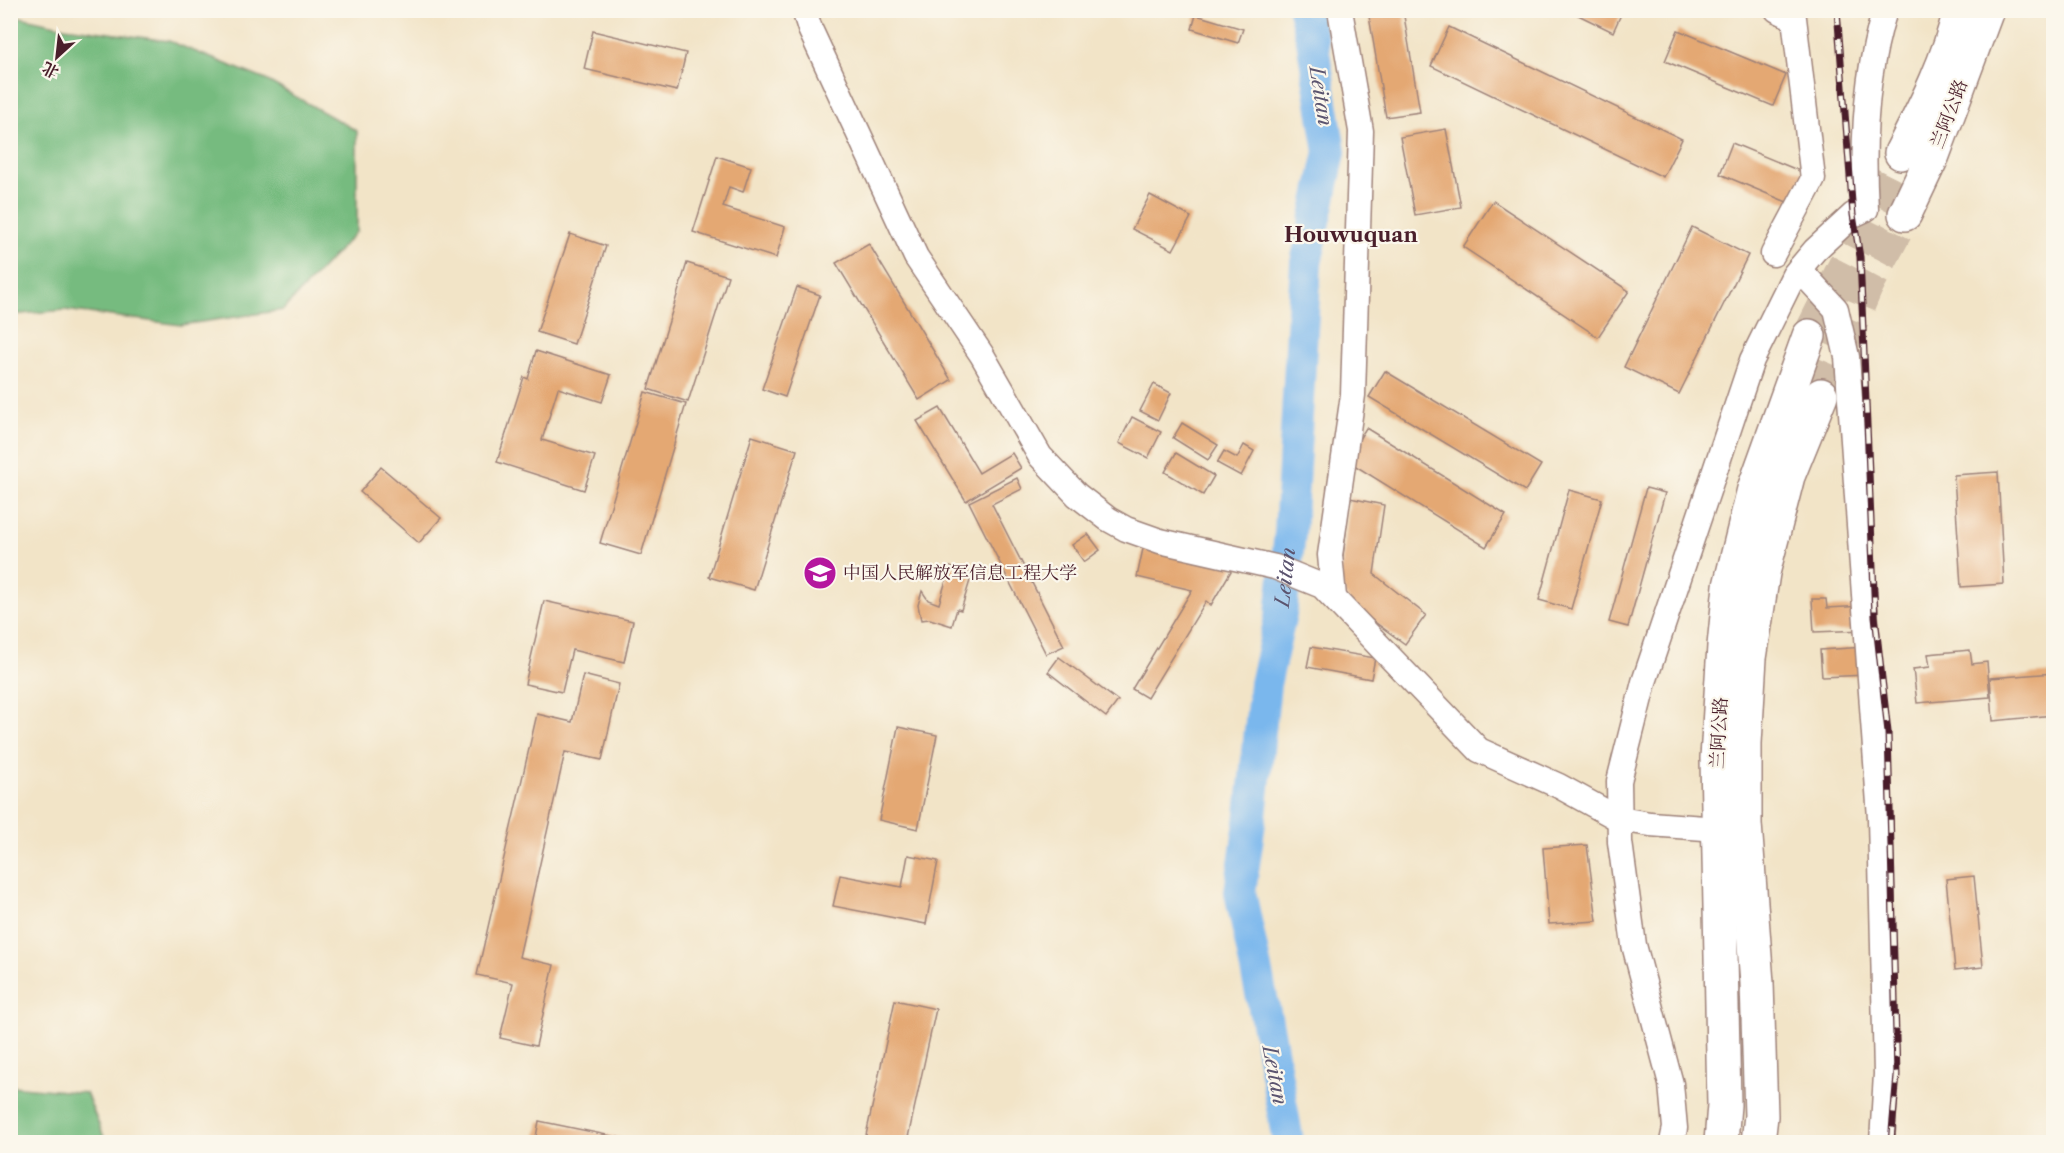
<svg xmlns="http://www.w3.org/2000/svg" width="2064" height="1153" font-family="'Libre Caslon Text','Noto Serif SC',serif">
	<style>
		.forest { fill: #76bb7f; stroke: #606d55; stroke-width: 1.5 }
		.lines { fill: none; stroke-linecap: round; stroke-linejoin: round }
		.river { stroke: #7ab7ed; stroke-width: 32 }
		.building { fill: #e4a873 }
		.highway-tunnel { stroke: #d0bda8; stroke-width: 33; stroke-dasharray: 33 16; stroke-linecap: butt }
		.minor-casing { stroke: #9e8279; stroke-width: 27 }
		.highway-casing { stroke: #9e8279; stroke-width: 36 }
		.minor { stroke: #fff; stroke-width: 24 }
		.highway { stroke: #fff; stroke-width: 33 }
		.rail-casing { stroke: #4a1f2b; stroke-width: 7 }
		.rail { stroke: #fbf7ec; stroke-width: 4.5; stroke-dasharray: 14; stroke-linecap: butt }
		.labels { text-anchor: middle; stroke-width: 4.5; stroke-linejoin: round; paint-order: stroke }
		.street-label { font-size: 18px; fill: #4a1f2b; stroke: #fbf7ec }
		.poi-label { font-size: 18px; fill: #4a1f2b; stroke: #fbf7ec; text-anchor: start }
		.water-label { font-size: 20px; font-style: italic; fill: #5b546f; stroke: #fbf7ec }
		.quarter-label { font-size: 21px; font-weight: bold; fill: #4a1f2b; stroke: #fbf7ec }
	</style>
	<rect width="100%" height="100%" fill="#fbf7ec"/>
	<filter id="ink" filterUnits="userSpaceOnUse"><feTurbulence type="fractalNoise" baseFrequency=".0167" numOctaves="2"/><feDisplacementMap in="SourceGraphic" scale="12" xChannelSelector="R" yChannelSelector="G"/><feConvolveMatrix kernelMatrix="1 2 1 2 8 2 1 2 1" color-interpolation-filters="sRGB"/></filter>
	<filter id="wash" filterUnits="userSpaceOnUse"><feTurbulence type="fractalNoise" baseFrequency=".008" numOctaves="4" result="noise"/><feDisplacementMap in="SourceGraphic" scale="24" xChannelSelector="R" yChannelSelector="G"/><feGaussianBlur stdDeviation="1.35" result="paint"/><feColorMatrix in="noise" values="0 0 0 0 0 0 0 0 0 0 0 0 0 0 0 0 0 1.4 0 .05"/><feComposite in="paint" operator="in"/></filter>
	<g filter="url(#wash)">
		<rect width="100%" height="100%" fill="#f2e4c7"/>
		<g class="forest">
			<path d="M11 15 65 27 169 41 266 80 357 131V231L283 310 181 325 65 310 11 315Z"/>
			<path d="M11 1086 86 1093 106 1142H11Z"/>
		</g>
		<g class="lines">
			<path class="river" id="s1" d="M1288 1142 1269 1032 1240 892 1251 815 1265 684 1281 614 1290 533 1306 263 1330 152 1312 40 1304 10"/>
		</g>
		<g id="blocks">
			<g class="building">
				<path d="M1368 10H1403L1420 112 1386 117Z"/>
				<path d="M1568 10H1623L1613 32Z"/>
				<path d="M1196 15 1243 29 1238 43 1192 29Z"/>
				<path d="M1449 27 1682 139 1663 177 1431 66Z"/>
				<path d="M1678 30 1786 75 1773 106 1665 61Z"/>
				<path d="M593 31 686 53 677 91 584 69Z"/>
				<path d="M1446 129 1461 207 1415 215 1400 137Z"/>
				<path d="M1732 143 1807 174 1794 205 1720 174Z"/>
				<path d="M717 156 751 167 743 192 729 187 723 207 785 227 776 258 693 232Z"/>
				<path d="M1150 195 1191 217 1173 250 1132 229Z"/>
				<path d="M1493 201 1629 291 1598 337 1463 247Z"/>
				<path d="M1692 227 1748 255 1679 394 1624 367Z"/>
				<path d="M570 234 606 246 574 344 537 332Z"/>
				<path d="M869 244 951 380 919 400 836 263Z"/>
				<path d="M687 263 728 276 688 402 648 389Z"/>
				<path d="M797 287 820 295 785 397 762 389Z"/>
				<path d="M536 351 611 375 602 402 558 388 542 440 595 456 584 490 497 462 524 377 528 379Z"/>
				<path d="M1385 371 1541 465 1525 491 1369 397Z"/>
				<path d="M1154 384 1171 393 1158 420 1140 411Z"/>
				<path d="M645 392 686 404 641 555 600 543Z"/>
				<path d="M940 408 979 473 1012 453 1021 468 966 501 917 421Z"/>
				<path d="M1132 417 1161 432 1148 458 1119 443Z"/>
				<path d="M1182 423 1218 445 1208 460 1173 438Z"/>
				<path d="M1366 428 1506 515 1486 547 1346 460Z"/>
				<path d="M752 436 797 450 754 590 709 577Z"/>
				<path d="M1244 445 1254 451 1241 476 1217 463 1224 451 1237 458Z"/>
				<path d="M1176 453 1214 476 1203 495 1165 472Z"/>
				<path d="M381 467 441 518 419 543 360 492Z"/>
				<path d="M2054 469V503H2052L2049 470Z"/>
				<path d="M1998 472 2004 584 1961 587 1954 475Z"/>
				<path d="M1017 478 1022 489 992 504 1064 646 1046 654 969 502Z"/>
				<path d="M1646 488 1665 493 1628 627 1609 622Z"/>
				<path d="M1569 490 1602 499 1571 609 1539 600Z"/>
				<path d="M1350 498 1384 505 1374 574 1426 615 1405 644 1350 604 1340 581Z"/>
				<path d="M1088 534 1100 550 1084 562 1072 545Z"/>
				<path d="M1144 544 1234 566 1211 605 1206 601 1147 698 1132 689 1192 590 1137 577Z"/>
				<path d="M950 567 972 574 961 610 957 609 952 626 930 619 921 620 918 605 922 591 928 600 939 604Z"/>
				<path d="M1812 599H1826L1827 608 1864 606 1865 630 1814 632Z"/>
				<path d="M544 601 633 621 624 662 572 650 562 692 525 684Z"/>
				<path d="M1311 647 1375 658 1371 679 1307 667Z"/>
				<path d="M1865 647 1866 675 1822 677 1820 650Z"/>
				<path d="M1970 650 1972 664 1987 662 1990 697 1917 703 1913 669 1930 667 1928 654Z"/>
				<path d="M1059 657 1118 701 1106 717 1048 672Z"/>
				<path d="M2054 673V715L1993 721 1990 678Z"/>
				<path d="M583 675 619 684 602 760 565 752 519 957 554 965 536 1046 500 1038 513 983 477 975 537 714 572 722Z"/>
				<path d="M898 727 937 735 918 829 879 820Z"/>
				<path d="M1587 845 1597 921 1549 924 1543 848Z"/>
				<path d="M908 855 938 861 926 924 833 906 840 875 902 887Z"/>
				<path d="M1974 876 1983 967 1955 970 1946 879Z"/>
				<path d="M895 1000 936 1009 907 1142H876L865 1140Z"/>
				<path d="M539 1121 636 1141V1142H550L541 1141V1142H535Z"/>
			</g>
		</g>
	</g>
	<g filter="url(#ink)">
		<use href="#blocks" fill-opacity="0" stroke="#9e8279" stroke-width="1.5"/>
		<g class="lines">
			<g class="highway-tunnel">
				<path d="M1809 336 1901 153"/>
				<path d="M1821 395 1866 288 1905 214"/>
			</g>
			<g class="minor-casing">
				<g id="minor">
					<path d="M804 10 810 29 916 257 982 355 1040 456 1077 495 1108 519 1126 529 1160 541 1275 567 1322 586 1479 750 1559 786 1619 819 1650 824 1718 829 1734 826"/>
					<path d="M1773 254 1813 179 1794 18 1777 10"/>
					<path d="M1799 269 1836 309 1847 357 1880 818 1886 1074 1882 1142"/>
					<path d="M1334 597 1330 555 1353 395 1361 131 1340 10"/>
					<path d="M1672 1142 1675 1128 1671 1084 1634 945 1620 842 1619 781 1644 682 1752 360 1794 275 1815 250 1853 215 1866 209C1862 143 1865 74 1885 10"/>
				</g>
			</g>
			<g class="highway-casing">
				<g id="highway">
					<path d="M1901 153C1925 106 1948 62 1960 10"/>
					<path d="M1905 214 1933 155 1987 10"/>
					<path d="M1721 1142 1724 1105 1717 758 1724 646 1730 586 1754 489 1809 336"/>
					<path d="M1758 1142 1761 1116 1757 983 1745 824V743L1750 658 1763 573 1788 476 1821 395"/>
				</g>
			</g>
			<use href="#minor" class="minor"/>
			<use href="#highway" class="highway"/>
			<g class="rail-casing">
				<path id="rail" d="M1837 10 1853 215 1860 257 1875 616 1888 732 1897 1075 1891 1142"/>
			</g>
			<use href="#rail" class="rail"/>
		</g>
	</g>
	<defs>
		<g id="university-disc" transform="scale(1.725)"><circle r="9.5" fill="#b5179e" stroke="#fbf7ec"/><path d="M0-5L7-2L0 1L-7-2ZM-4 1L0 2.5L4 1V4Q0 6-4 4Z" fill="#fff"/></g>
	</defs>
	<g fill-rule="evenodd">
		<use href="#university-disc" x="820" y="573"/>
	</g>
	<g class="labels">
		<g class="street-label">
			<text transform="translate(1949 114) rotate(-69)" y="6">兰阿公路</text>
			<text transform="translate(1719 733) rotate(-87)" y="6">兰阿公路</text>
		</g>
		<g class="poi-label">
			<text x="843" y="579">中国人民解放军信息工程大学</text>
		</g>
		<g class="water-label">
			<text transform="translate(1321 96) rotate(81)" y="7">Leitan</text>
			<text dy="7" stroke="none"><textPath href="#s1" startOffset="573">Leitan</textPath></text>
			<text transform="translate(1275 1075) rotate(79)" y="7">Leitan</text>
		</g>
		<g class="quarter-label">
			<text x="1351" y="242">Houwuquan</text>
		</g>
	</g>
	<rect width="2064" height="1153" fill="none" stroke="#fbf7ec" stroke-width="36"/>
	<g transform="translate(57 57) rotate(207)" stroke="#fbf7ec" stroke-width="4.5" paint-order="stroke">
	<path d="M0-4.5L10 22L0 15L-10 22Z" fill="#4a1f2b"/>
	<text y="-9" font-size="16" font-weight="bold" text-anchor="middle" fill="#4a1f2b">北</text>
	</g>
</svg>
